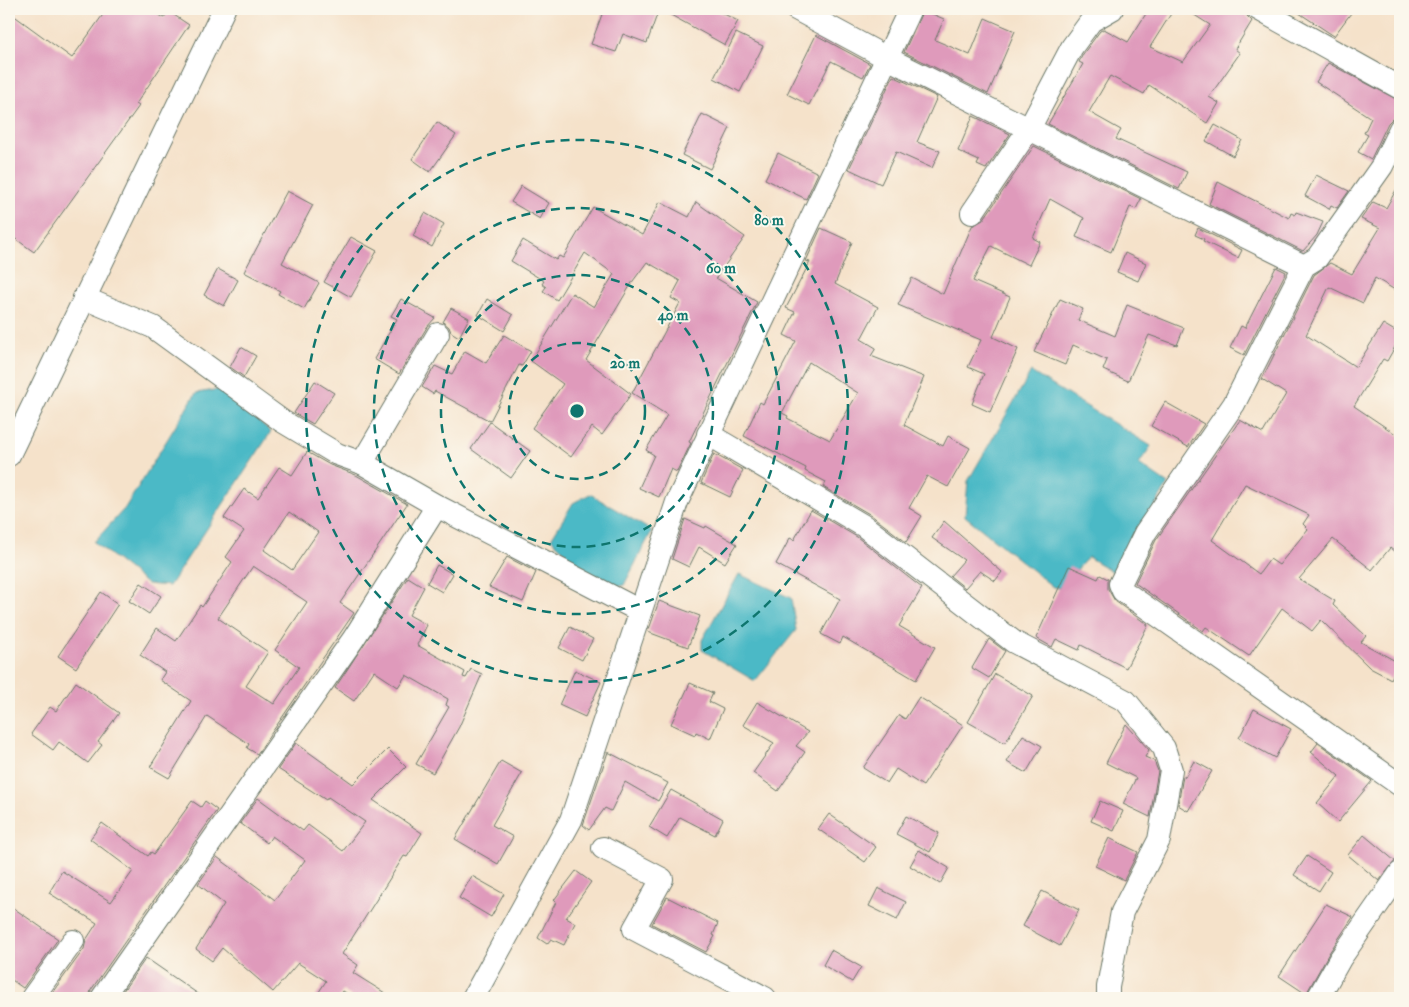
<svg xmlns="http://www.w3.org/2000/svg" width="1409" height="1007" font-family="'IM FELL Double Pica',serif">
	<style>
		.water { fill: #4cb9c6; stroke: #367b7d }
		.building { fill: #df9abb; fill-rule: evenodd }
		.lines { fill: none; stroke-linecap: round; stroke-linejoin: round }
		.minor-casing { stroke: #6a7768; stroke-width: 24 }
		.minor { stroke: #fff; stroke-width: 22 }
		.ring { fill: none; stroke: #0f766e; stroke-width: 2.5; stroke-dasharray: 9 6 }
		.centre { fill: #0f766e; stroke: #fbf7ec; stroke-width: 2.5 }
		.ring-label { font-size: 15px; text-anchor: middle; font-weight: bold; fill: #0f766e; stroke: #fbf7ec; stroke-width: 4; stroke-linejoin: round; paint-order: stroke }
	</style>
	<rect width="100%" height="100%" fill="#fbf7ec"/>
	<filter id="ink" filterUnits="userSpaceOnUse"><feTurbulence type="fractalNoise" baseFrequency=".02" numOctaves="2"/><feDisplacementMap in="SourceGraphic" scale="10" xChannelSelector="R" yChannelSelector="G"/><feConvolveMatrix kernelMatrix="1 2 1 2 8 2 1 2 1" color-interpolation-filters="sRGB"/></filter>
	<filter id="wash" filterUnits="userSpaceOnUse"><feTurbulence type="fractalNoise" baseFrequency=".0096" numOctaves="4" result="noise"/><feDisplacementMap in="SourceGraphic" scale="20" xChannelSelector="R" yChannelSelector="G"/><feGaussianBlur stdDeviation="1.12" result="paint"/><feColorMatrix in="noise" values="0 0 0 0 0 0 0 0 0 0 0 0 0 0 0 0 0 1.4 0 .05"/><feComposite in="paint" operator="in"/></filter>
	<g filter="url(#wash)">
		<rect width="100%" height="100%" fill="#f5e2ca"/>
		<g class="water">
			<path d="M1031 372 1151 446 1139 464 1168 484 1115 573 1088 557 1061 588 1053 587 965 516 968 481Z"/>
			<path d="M223 389 271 432 169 586 147 584 94 542 125 508 196 393Z"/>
			<path d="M590 494 652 531 624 585 614 588 587 573 551 539 573 503Z"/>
			<path d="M739 574 791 598 796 630 755 681 702 650V640Z"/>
		</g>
		<g id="blocks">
			<g class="building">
				<path d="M107 9H150L164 18 168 11 189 25 136 104 139 106 34 252 9 234V12L72 58Z"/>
				<path d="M604 9H659L647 43 623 34 616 52 591 44Z"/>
				<path d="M660 9H714L738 21 725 45Z"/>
				<path d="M1149 9H1174L1150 47 1183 62 1210 25 1185 9H1245L1247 16 1252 21 1235 49 1240 53 1209 97 1219 103 1207 123 1149 85 1144 94 1110 76 1089 112 1121 130 1116 139 1187 172 1179 189 1048 124 1083 64 1079 62 1083 54 1100 31 1104 29 1128 42Z"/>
				<path d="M1293 9H1354L1334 36Z"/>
				<path d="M923 10 944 19 935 40 970 55 985 18 1015 31 988 94 904 52Z"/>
				<path d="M736 33 763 46 740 92 714 78Z"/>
				<path d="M816 35 870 64 863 77 831 61 809 105 787 94Z"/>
				<path d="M1328 63 1400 101V116L1393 118 1388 123 1371 159 1358 152 1368 135 1364 133 1371 118 1316 82Z"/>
				<path d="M893 76 937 97 917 142 940 151 932 168 896 152 881 184 849 169Z"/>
				<path d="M702 114 730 128 710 169 682 155Z"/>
				<path d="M973 116 1010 134 986 169 977 165 979 161 958 151Z"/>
				<path d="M437 122 456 135 430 172 412 159Z"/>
				<path d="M1215 125 1242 140 1233 156 1206 141Z"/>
				<path d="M1034 146 1141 199 1136 209 1130 207 1111 252 1076 237 1084 218 1050 199 1033 238 1040 242 1029 265 991 246 973 281 1010 297 993 337 1018 349 990 412 972 404 984 374 968 367 981 340 898 305 912 278 943 294 972 226 983 220Z"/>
				<path d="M778 153 818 173 806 199 765 179Z"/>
				<path d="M1316 175 1349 191 1337 208 1331 205 1329 209 1305 196Z"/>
				<path d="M1218 182 1289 218 1291 213 1295 215 1296 212 1323 222 1317 235 1303 251 1209 204Z"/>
				<path d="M1400 183V293L1375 278 1363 303 1329 287 1306 335 1356 367 1383 324 1400 334V338L1387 361 1383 359 1354 406 1400 437V556L1390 548 1372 570 1333 539 1299 579 1335 601 1333 605 1366 636 1361 642 1399 663 1391 679 1370 668 1321 620 1312 631 1282 608 1249 656 1206 627 1203 631 1135 583 1156 540 1240 420 1263 433 1286 394 1262 379 1314 275 1330 263 1352 274 1380 228 1361 219 1373 202 1386 208ZM1245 484 1309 515 1303 524 1308 529 1279 565 1270 559 1259 574 1212 540Z"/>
				<path d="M521 186 549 203 540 219 511 202Z"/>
				<path d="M287 191 313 205 282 263 319 283 304 309 278 294 280 291 244 272Z"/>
				<path d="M660 202 689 217 696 202 745 237 716 278 757 302 689 442 691 443 677 472 671 469 659 497 639 488 654 455 646 450 667 415 632 393 680 303 671 298 680 281 647 262 633 281 586 360 631 394 602 435 592 427 571 457 532 428 563 384 531 361 572 293 594 307 614 274 585 253 557 300 543 291 546 287 542 284 544 281 511 261 523 240 556 260 559 256 563 258 593 207 642 235Z"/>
				<path d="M425 213 444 224 432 247 413 236Z"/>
				<path d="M821 228 852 242 835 284 878 307 861 339 876 348 871 356 924 377 904 425 943 446 948 436 970 448 948 487 927 476 909 508 922 516 906 542 871 515 823 487 826 482 805 471 806 468 744 436 760 402 763 404 796 341 784 335 795 312 786 308 810 262 806 261ZM809 362 858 393 830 440 787 418 788 416 782 413Z"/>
				<path d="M1198 228 1242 250 1238 258 1203 241 1204 239 1195 235Z"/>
				<path d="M351 237 377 251 351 297 324 282Z"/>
				<path d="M1125 253 1146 263 1138 281 1117 272Z"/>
				<path d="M1276 267 1286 272 1244 355 1230 348 1241 326 1245 328Z"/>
				<path d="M218 269 238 280 224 306 204 295Z"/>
				<path d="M401 299 435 318 427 327 399 374 374 359 397 319 391 316Z"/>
				<path d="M487 299 513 315 504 331 478 315Z"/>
				<path d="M1060 299 1083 309 1078 320 1115 336 1127 305 1184 328 1177 345 1149 335 1128 381 1103 370 1107 360 1073 345 1065 365 1034 352Z"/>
				<path d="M451 308 469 318 459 337 451 332 449 327 443 322Z"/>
				<path d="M504 335 531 351 522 366 519 365 490 421 435 391 433 394 422 387 435 366 452 374 465 351 486 363Z"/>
				<path d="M241 347 256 356 244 377 230 367Z"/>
				<path d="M315 381 334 393 313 424 294 413Z"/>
				<path d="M1165 402 1204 424 1188 447 1151 426Z"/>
				<path d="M490 422 530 451 511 478 471 449Z"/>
				<path d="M307 452 330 465 356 475 407 504 340 603 354 613 257 754 247 748 249 744 207 716 169 778 150 767 191 701 160 680 165 672 140 655 157 628 176 641 200 605 202 607 232 562 226 557 244 531 224 518 244 489 258 498 279 467 292 475ZM289 512 318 532 292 570 264 550ZM253 566 307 602 275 650 299 667 274 704 246 686 268 652 218 618Z"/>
				<path d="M714 454 743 470 730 497 701 483Z"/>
				<path d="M811 510 857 537 922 588 899 626 935 647 916 680 843 637 840 644 821 634 840 599 776 564 790 538 794 540Z"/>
				<path d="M685 519 705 528 706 526 737 544 725 563 699 547 689 567 672 559Z"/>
				<path d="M944 521 1002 572 995 581 980 571 965 588 950 576 964 560 932 538Z"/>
				<path d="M507 557 536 572 523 602 489 587Z"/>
				<path d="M437 565 453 574 442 592 427 583Z"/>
				<path d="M1069 566 1098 579 1100 575 1108 579V589L1115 601 1148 625 1126 668 1081 645 1079 650 1056 639 1052 647 1036 638Z"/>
				<path d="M408 577 424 587 409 615 427 625 417 645 465 672 463 677 466 678 471 669 482 674 459 727 433 773 416 764 449 707 446 705 448 699 406 675 398 687 374 671 354 701 335 688Z"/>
				<path d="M141 583 161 596 149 614 129 601Z"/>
				<path d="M101 592 118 604 76 668 58 656Z"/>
				<path d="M659 601 700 616 688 647 648 632Z"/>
				<path d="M570 627 593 639 582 660 559 648Z"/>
				<path d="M989 639 1005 651 989 678 972 668Z"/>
				<path d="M575 670 601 682 585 717 559 705Z"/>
				<path d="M995 674 1033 696 1005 743 968 722Z"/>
				<path d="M76 682 119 713 98 742 102 745 88 763 59 742 53 750 31 734 50 707 56 711Z"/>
				<path d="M690 683 713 693 709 702 723 709 710 739 696 732 695 735 671 724Z"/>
				<path d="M919 697 963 725 923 786 896 769 887 783 863 768 899 715 905 719Z"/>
				<path d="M757 702 808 732 796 746 805 752 778 791 753 773 774 743 743 725Z"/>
				<path d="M1254 709 1291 729 1275 758 1239 738Z"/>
				<path d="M1126 724 1149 750 1145 757 1154 761 1158 771 1150 817 1123 804 1136 778 1106 763Z"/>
				<path d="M1023 735 1042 746 1026 773 1007 762Z"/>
				<path d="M296 743 353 784 388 749 406 767 373 800 422 833 407 857 404 856 342 954 358 965 353 973 393 998H354L343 991 338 998H315L326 981 298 963 273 992 222 948 212 961 196 949 224 904 198 884 217 857 275 900 305 860 272 836 267 843 240 823 258 798 303 831 308 825 343 851 365 822 328 797 326 800 278 769Z"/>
				<path d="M1318 743 1372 781 1338 822 1317 803 1339 776 1311 752Z"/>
				<path d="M608 752 668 783 658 801 625 782 611 811 605 808 589 830 583 825Z"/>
				<path d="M501 761 522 773 492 825 513 837 498 864 455 839Z"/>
				<path d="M1194 761 1212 771 1188 811 1178 805 1183 776 1185 777Z"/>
				<path d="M671 790 723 819 715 835 680 817 667 838 649 827Z"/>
				<path d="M192 801 201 807 205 801 217 810 91 990 89 998 49 997 84 949 86 940 97 923 49 893 62 871 111 902 133 871 90 839 102 823 148 856 151 852 154 854Z"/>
				<path d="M1100 801 1123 811 1114 831 1091 821Z"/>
				<path d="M829 814 876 847 865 862 818 829Z"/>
				<path d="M906 816 939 833 930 852 896 834Z"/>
				<path d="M1364 835 1395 861 1379 881 1348 855Z"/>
				<path d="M1109 838 1138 852 1124 880 1095 866Z"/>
				<path d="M919 850 949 868 940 884 910 866Z"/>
				<path d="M1307 856 1331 872 1319 891 1294 875Z"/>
				<path d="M576 871 591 882 566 918 575 923 564 945 551 939 547 944 538 938 556 902 554 900Z"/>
				<path d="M472 876 504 894 491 917 459 898Z"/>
				<path d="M878 888 906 902 897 920 869 906Z"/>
				<path d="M1042 891 1079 910 1060 946 1023 926Z"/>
				<path d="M667 897 718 923 713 935 715 936 706 952 652 924Z"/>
				<path d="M1326 904 1353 917 1329 953 1306 994 1279 976Z"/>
				<path d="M9 905 58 939 23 988 9 978Z"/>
				<path d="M831 950 861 967 852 982 823 965Z"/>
				<path d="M146 958 172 976 204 998H118Z"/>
			</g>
		</g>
	</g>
	<g filter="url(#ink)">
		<use href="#blocks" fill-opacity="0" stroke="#6a7768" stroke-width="1"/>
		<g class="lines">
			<g class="minor-casing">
				<g id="minor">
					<path d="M796 9 887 58 1304 266"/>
					<path d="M1258 9 1400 88"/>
					<path d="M1400 129 1382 166 1317 258 1304 266 1234 404 1145 533 1120 584 1123 591 1400 785"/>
					<path d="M972 213 1029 129 1072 47 1091 21 1112 9"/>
					<path d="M84 298 153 327 282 421 337 454 362 463 437 506 640 611"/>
					<path d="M708 434 864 526 1014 642 1126 701 1164 748 1171 770 1159 840 1122 912 1108 987V998"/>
					<path d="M9 455 224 9"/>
					<path d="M362 463 438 334"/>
					<path d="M603 848 662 879 634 929 765 998"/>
					<path d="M32 998 73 941"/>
					<path d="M102 998 354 638 437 506"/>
					<path d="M473 998 571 820 677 502 910 9"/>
					<path d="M1318 998 1340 959 1400 873"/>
				</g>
			</g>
			<use href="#minor" class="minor"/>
		</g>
	</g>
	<g class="ring">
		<circle cx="577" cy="411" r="68"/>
		<circle cx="577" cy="411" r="136"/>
		<circle cx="577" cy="411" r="203"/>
		<circle cx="577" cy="411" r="271"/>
	</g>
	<circle cx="577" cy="411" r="8" class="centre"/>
	<g class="ring-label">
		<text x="769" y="225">80 m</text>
		<text x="721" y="273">60 m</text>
		<text x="673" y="320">40 m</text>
		<text x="625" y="368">20 m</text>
	</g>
	<rect width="1409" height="1007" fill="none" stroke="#fbf7ec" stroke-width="30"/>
</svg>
